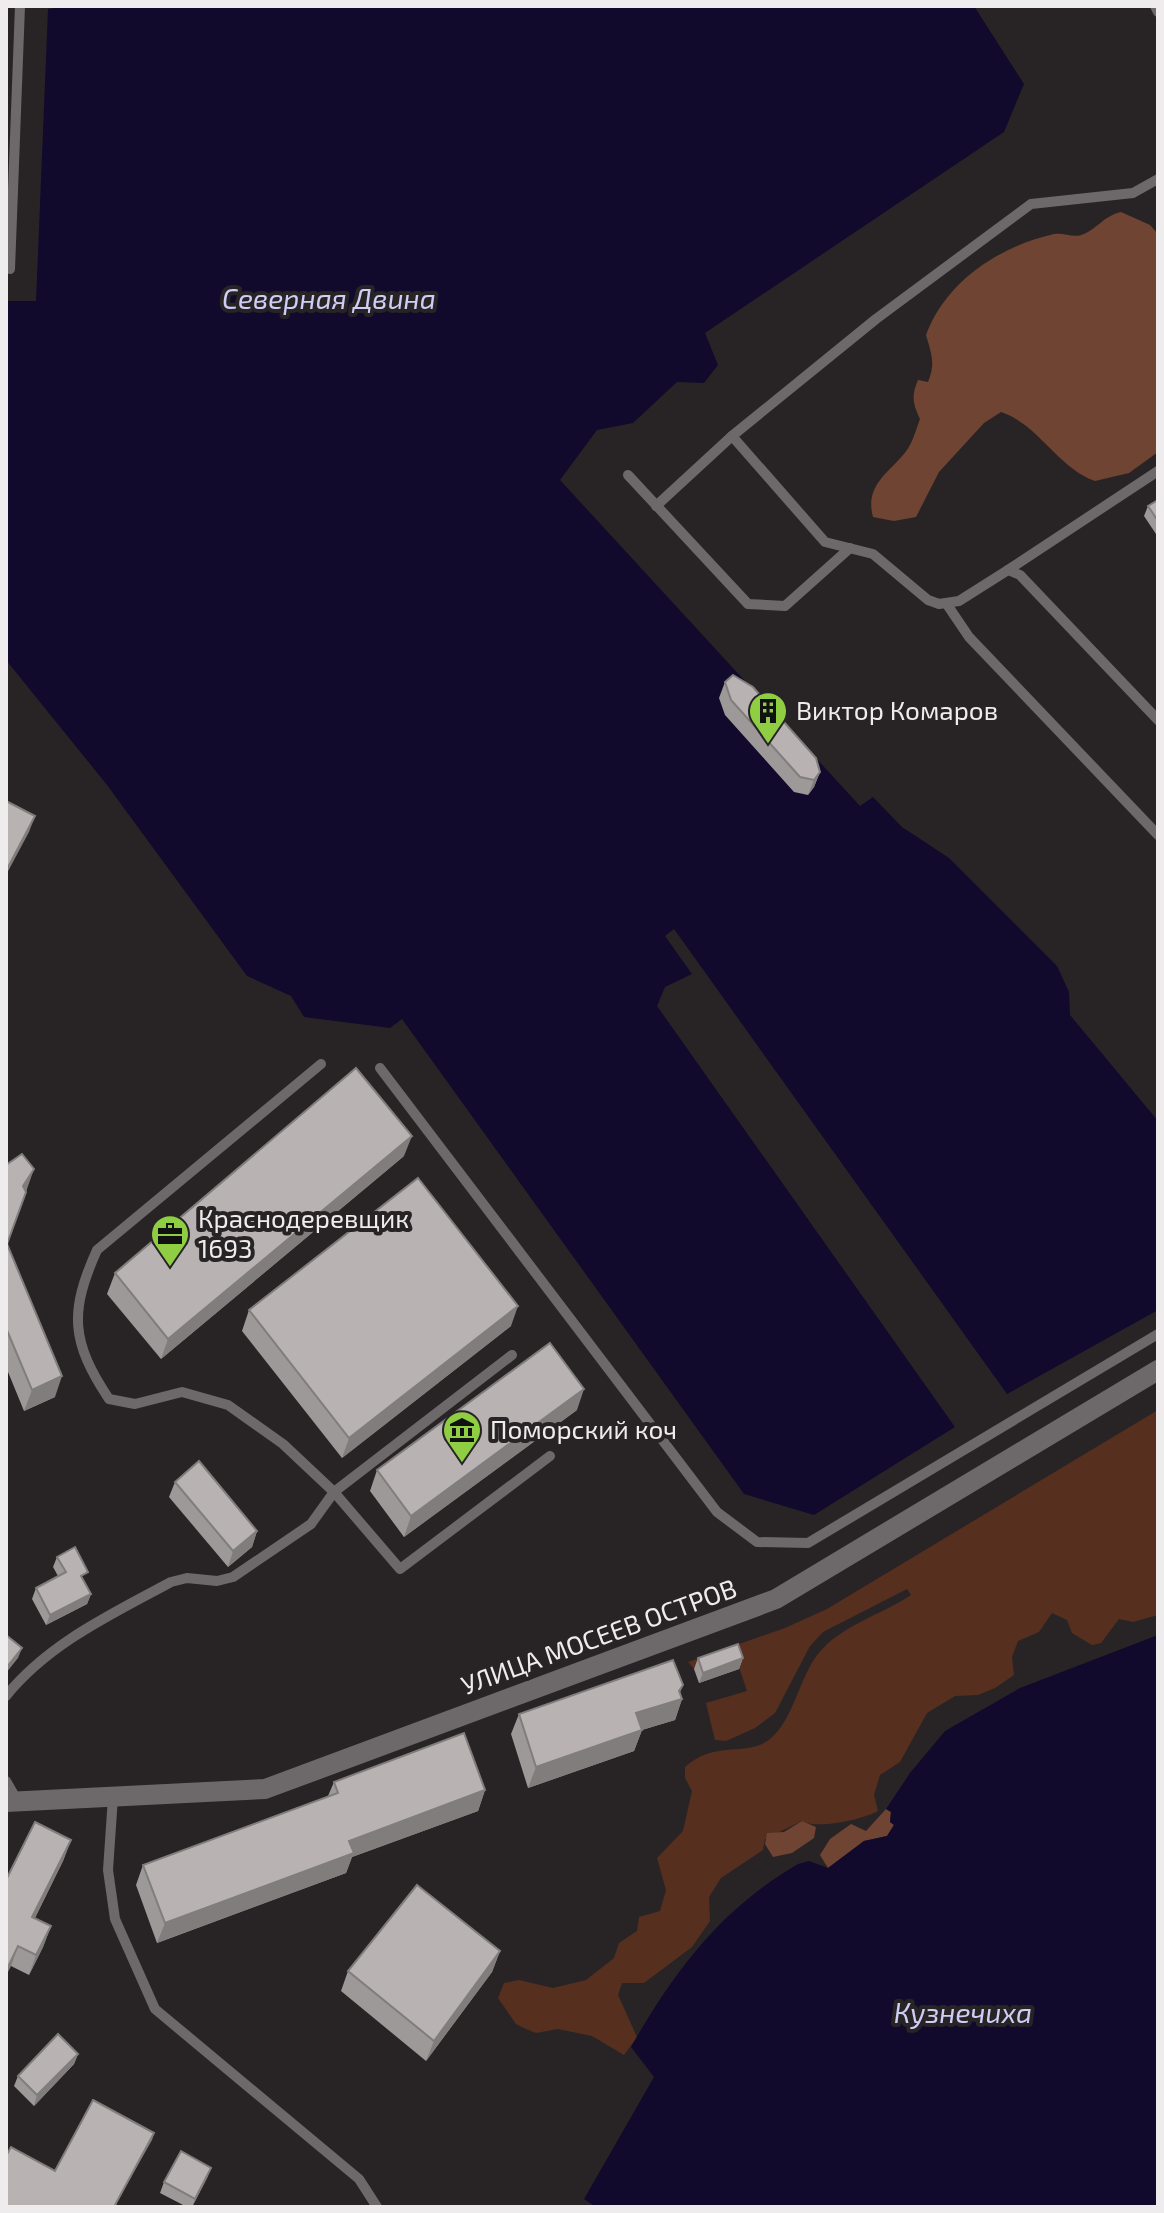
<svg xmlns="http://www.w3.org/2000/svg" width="1164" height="2213" font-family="'Exo 2',sans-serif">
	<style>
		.green { fill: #562f1f }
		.forest { fill: #6f4432 }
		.water { fill: #110a2c }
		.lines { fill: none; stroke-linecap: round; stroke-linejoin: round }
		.service { stroke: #6d686a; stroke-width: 10 }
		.minor { stroke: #6d686a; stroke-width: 20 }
		.wall { fill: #9e9999 }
		.shaded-wall { fill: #817d7d }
		.building { fill: #b8b2b2; stroke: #817d7d; stroke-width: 2 }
		.labels { text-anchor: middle; stroke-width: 8; stroke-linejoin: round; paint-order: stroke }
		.poi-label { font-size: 26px; fill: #efeced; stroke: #282426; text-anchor: start }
		.street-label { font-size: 26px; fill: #efeced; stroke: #282426 }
		.water-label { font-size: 28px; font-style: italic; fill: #cecdf6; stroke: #282426 }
	</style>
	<rect width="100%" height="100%" fill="#282426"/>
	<path class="green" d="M1158 1410V1615L1133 1622 1119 1619 1101 1643 1092 1645 1072 1633 1067 1620 1052 1613 1039 1632 1018 1641 1012 1657 1014 1675 995 1688 978 1695 955 1696 927 1713 900 1762 880 1775 874 1795 878 1811C864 1819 816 1830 802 1821L765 1839 763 1850 721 1878 709 1897 710 1921 692 1947 644 1983H622L618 1995 637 2037 624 2055 592 2036 558 2029 536 2033 526 2029 516 2024 498 1998 504 1983 519 1980 553 1988 586 1980 614 1958 619 1943 637 1931 639 1917 660 1911 666 1890 657 1858 683 1831 692 1791 685 1778V1767C716 1739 746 1758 770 1739 793 1721 800 1676 818 1654 840 1626 881 1615 911 1595L907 1589 823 1632 810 1646 775 1713 755 1728 726 1741 715 1740 706 1703 747 1691 735 1655 694 1669 688 1662 785 1628 827 1609Z"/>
	<g class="forest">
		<path d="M1121 212 1150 225 1158 234V452L1129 473 1095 481C1058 468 1038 424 1001 412L984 423 939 472 916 517 894 521 873 517C864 484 891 472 907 450 913 441 916 430 920 419 913 404 911 396 918 380L928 382C936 363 931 353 926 335 946 281 1000 246 1054 234 1064 232 1074 239 1084 234 1099 227 1104 216 1121 212Z"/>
		<path d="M886 1809 891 1812 890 1822 894 1825 887 1836 864 1841 828 1868 820 1855 830 1839 851 1824 866 1831Z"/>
		<path d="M802 1821 816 1827 814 1838 792 1853 773 1857 765 1844 767 1833 784 1832Z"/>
	</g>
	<g class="water">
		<path d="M67 6H974L1024 84 1004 132 705 333 718 365 704 383 677 382 633 423 597 430 560 480 860 806 873 797 902 827 949 858 1057 966 1069 992 1070 1015 1158 1121V1310L1007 1394 674 929 665 936 692 974 665 987 657 1006 955 1427 814 1515 744 1494 402 1019 390 1028 304 1017 291 996 247 976 107 785 6 660V301H36L48 9Z"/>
		<path d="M1158 1635V2207H596L584 2199 654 2077 631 2047C674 1971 722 1908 798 1864L809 1861 828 1868 864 1841 887 1836 894 1825 890 1822 891 1812 886 1809 910 1773 945 1731 1020 1688Z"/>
	</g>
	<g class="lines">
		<g class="service">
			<path d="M1155 6 1158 12"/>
			<path d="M10 269 20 6"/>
			<path d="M732 436 825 542 873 554 928 600 939 604 959 601 1008 570 1020 575 1158 720"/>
			<path d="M628 475 748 604 785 606 850 548"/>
			<path d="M656 506 732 436 876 319 1031 204 1133 193 1158 179"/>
			<path d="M1008 570 1158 471"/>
			<path d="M946 603 969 637 1158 835"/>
			<path d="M380 1068 717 1512 757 1542 808 1543 1158 1334"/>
			<path d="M512 1355 334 1492 400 1569 550 1456"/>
			<path d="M6 1696C49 1643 112 1614 171 1582L187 1578 217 1581 233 1577 311 1524 334 1492 283 1444 228 1405 182 1392 135 1404 109 1399C71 1342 69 1312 97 1250L321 1064"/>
			<path d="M6 1781 17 1800"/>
			<path d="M113 1797 108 1870 115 1919 155 2009 359 2179 377 2207"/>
		</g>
		<path class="minor" d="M6 1802 265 1789 776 1599 1158 1370"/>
	</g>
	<g class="wall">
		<path d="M1158 500V537L1144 516 1148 506Z"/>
		<path d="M725 682 820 772 814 787 808 795 794 792 725 715 719 698Z"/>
		<path d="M404 1156 161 1359 107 1294 115 1273Z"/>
		<path d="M6 1165 27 1189 7 1244 55 1397 24 1411 6 1367Z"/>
		<path d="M249 1310 511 1326 342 1458 242 1331Z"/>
		<path d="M577 1410 404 1537 370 1491 377 1470Z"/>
		<path d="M175 1482 257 1531 252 1547 228 1567 169 1497Z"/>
		<path d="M57 1557 84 1582 91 1594 87 1604 46 1625 32 1599 36 1588 58 1576 53 1567Z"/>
		<path d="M698 1658H743L739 1669 699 1683 694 1669Z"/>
		<path d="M680 1693 682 1699 675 1720 642 1730 634 1751 528 1788 511 1734 519 1714Z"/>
		<path d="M334 1782 485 1790 478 1811 352 1857 346 1873 157 1943 136 1885 143 1865 328 1796Z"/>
		<path d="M71 1840 63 1861 35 1918 51 1926 43 1947 29 1975 11 1966 6 1880Z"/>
		<path d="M500 1951 492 1972 426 2061 341 1991 348 1971Z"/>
		<path d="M78 2054 74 2064 34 2106 14 2086 18 2076Z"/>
		<path d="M211 2168 207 2178 192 2207H187L160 2193 164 2182Z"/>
	</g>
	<g class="shaded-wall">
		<path d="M820 772 814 787 808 795 814 780Z"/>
		<path d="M35 816 29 832 6 875V871Z"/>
		<path d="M412 1136 404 1156 161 1359 168 1339Z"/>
		<path d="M34 1169 27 1189 15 1207 23 1186Z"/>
		<path d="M518 1306 511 1326 342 1458 349 1438Z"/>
		<path d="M62 1376 55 1397 24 1411 32 1390Z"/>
		<path d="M584 1389 577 1410 404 1537 411 1516Z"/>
		<path d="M257 1531 252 1547 228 1567 233 1551Z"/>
		<path d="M91 1594 87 1604 46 1625 50 1615Z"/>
		<path d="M22 1648 18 1658 6 1673V1668Z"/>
		<path d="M743 1658 739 1669 699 1683 703 1673Z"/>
		<path d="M683 1685 677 1701 682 1699 675 1720 628 1734 636 1713 679 1691Z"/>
		<path d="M642 1730 634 1751 528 1788 536 1767Z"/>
		<path d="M485 1790 478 1811 352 1857 346 1873 157 1943 165 1923 349 1841Z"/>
		<path d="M71 1840 63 1861 25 1938 32 1917Z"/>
		<path d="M51 1926 43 1947 29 1975 36 1955Z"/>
		<path d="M18 1946 11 1966 6 1976V1971Z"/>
		<path d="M500 1951 492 1972 426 2061 434 2041Z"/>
		<path d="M78 2054 74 2064 34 2106 37 2095Z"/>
		<path d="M154 2133 152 2140 114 2207Z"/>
		<path d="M211 2168 207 2178 192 2207 195 2199Z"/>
	</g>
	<g class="building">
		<path d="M1158 500V521L1148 506Z"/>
		<path d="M733 675 753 687 816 758 820 772 814 780 800 777 731 700 725 682Z"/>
		<path d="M6 801 35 816 6 871Z"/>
		<path d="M356 1068 412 1136 168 1339 115 1273Z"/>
		<path d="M22 1154 34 1169 23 1186 26 1192 7 1244 62 1376 32 1390 6 1328V1165Z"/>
		<path d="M418 1178 518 1306 349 1438 249 1310Z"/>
		<path d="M550 1343 584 1389 411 1516 377 1470Z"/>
		<path d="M199 1461 257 1531 233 1551 175 1482Z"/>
		<path d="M75 1547 88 1572 81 1576 91 1594 50 1615 36 1588 66 1572 57 1557Z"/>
		<path d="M6 1635 22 1648 6 1668Z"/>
		<path d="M738 1644 743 1658 703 1673 698 1658Z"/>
		<path d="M673 1660 683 1685 679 1691 682 1699 636 1713 642 1730 536 1767 519 1714Z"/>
		<path d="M464 1733 485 1790 349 1841 354 1853 165 1923 143 1865 338 1793 334 1782Z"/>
		<path d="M35 1822 71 1840 32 1917 51 1926 36 1955 18 1946 6 1971V1880Z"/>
		<path d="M417 1885 500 1951 434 2041 348 1971Z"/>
		<path d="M58 2034 78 2054 37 2095 18 2076Z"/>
		<path d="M93 2100 154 2133 115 2205 119 2207H6V2156L11 2147 55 2171Z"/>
		<path d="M181 2151 211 2168 195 2199 164 2182Z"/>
	</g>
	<defs>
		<g id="building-pin" transform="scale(2)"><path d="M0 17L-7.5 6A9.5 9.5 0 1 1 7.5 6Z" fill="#8fcd42" stroke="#282426"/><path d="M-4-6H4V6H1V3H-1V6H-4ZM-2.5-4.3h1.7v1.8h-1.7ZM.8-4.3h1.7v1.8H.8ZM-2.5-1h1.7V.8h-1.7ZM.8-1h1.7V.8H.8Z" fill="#111"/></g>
		<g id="office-pin" transform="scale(2)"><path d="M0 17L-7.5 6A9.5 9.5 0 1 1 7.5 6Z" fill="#8fcd42" stroke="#282426"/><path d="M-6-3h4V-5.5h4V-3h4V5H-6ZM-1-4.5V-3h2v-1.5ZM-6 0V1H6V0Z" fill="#111"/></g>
		<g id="museum-pin" transform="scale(2)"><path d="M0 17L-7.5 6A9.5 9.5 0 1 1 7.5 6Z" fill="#8fcd42" stroke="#282426"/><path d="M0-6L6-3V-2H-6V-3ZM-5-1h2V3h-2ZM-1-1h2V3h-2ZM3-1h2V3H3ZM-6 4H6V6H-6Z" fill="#111"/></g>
	</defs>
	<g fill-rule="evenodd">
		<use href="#building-pin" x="768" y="711"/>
		<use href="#office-pin" x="170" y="1234"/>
		<use href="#museum-pin" x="462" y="1430"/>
	</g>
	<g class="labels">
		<g class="poi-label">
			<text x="796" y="720">Виктор Комаров</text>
			<text x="198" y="1228">Краснодеревщик<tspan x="198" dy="30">1693</tspan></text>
			<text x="490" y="1439">Поморский коч</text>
		</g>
		<g class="street-label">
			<text transform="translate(599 1637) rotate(-20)" y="9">УЛИЦА МОСЕЕВ ОСТРОВ</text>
		</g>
		<g class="water-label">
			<text x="329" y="309">Северная Двина</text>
			<text x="963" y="2023">Кузнечиха</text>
		</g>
	</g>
	<rect width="1164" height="2213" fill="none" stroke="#efeced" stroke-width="16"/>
</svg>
